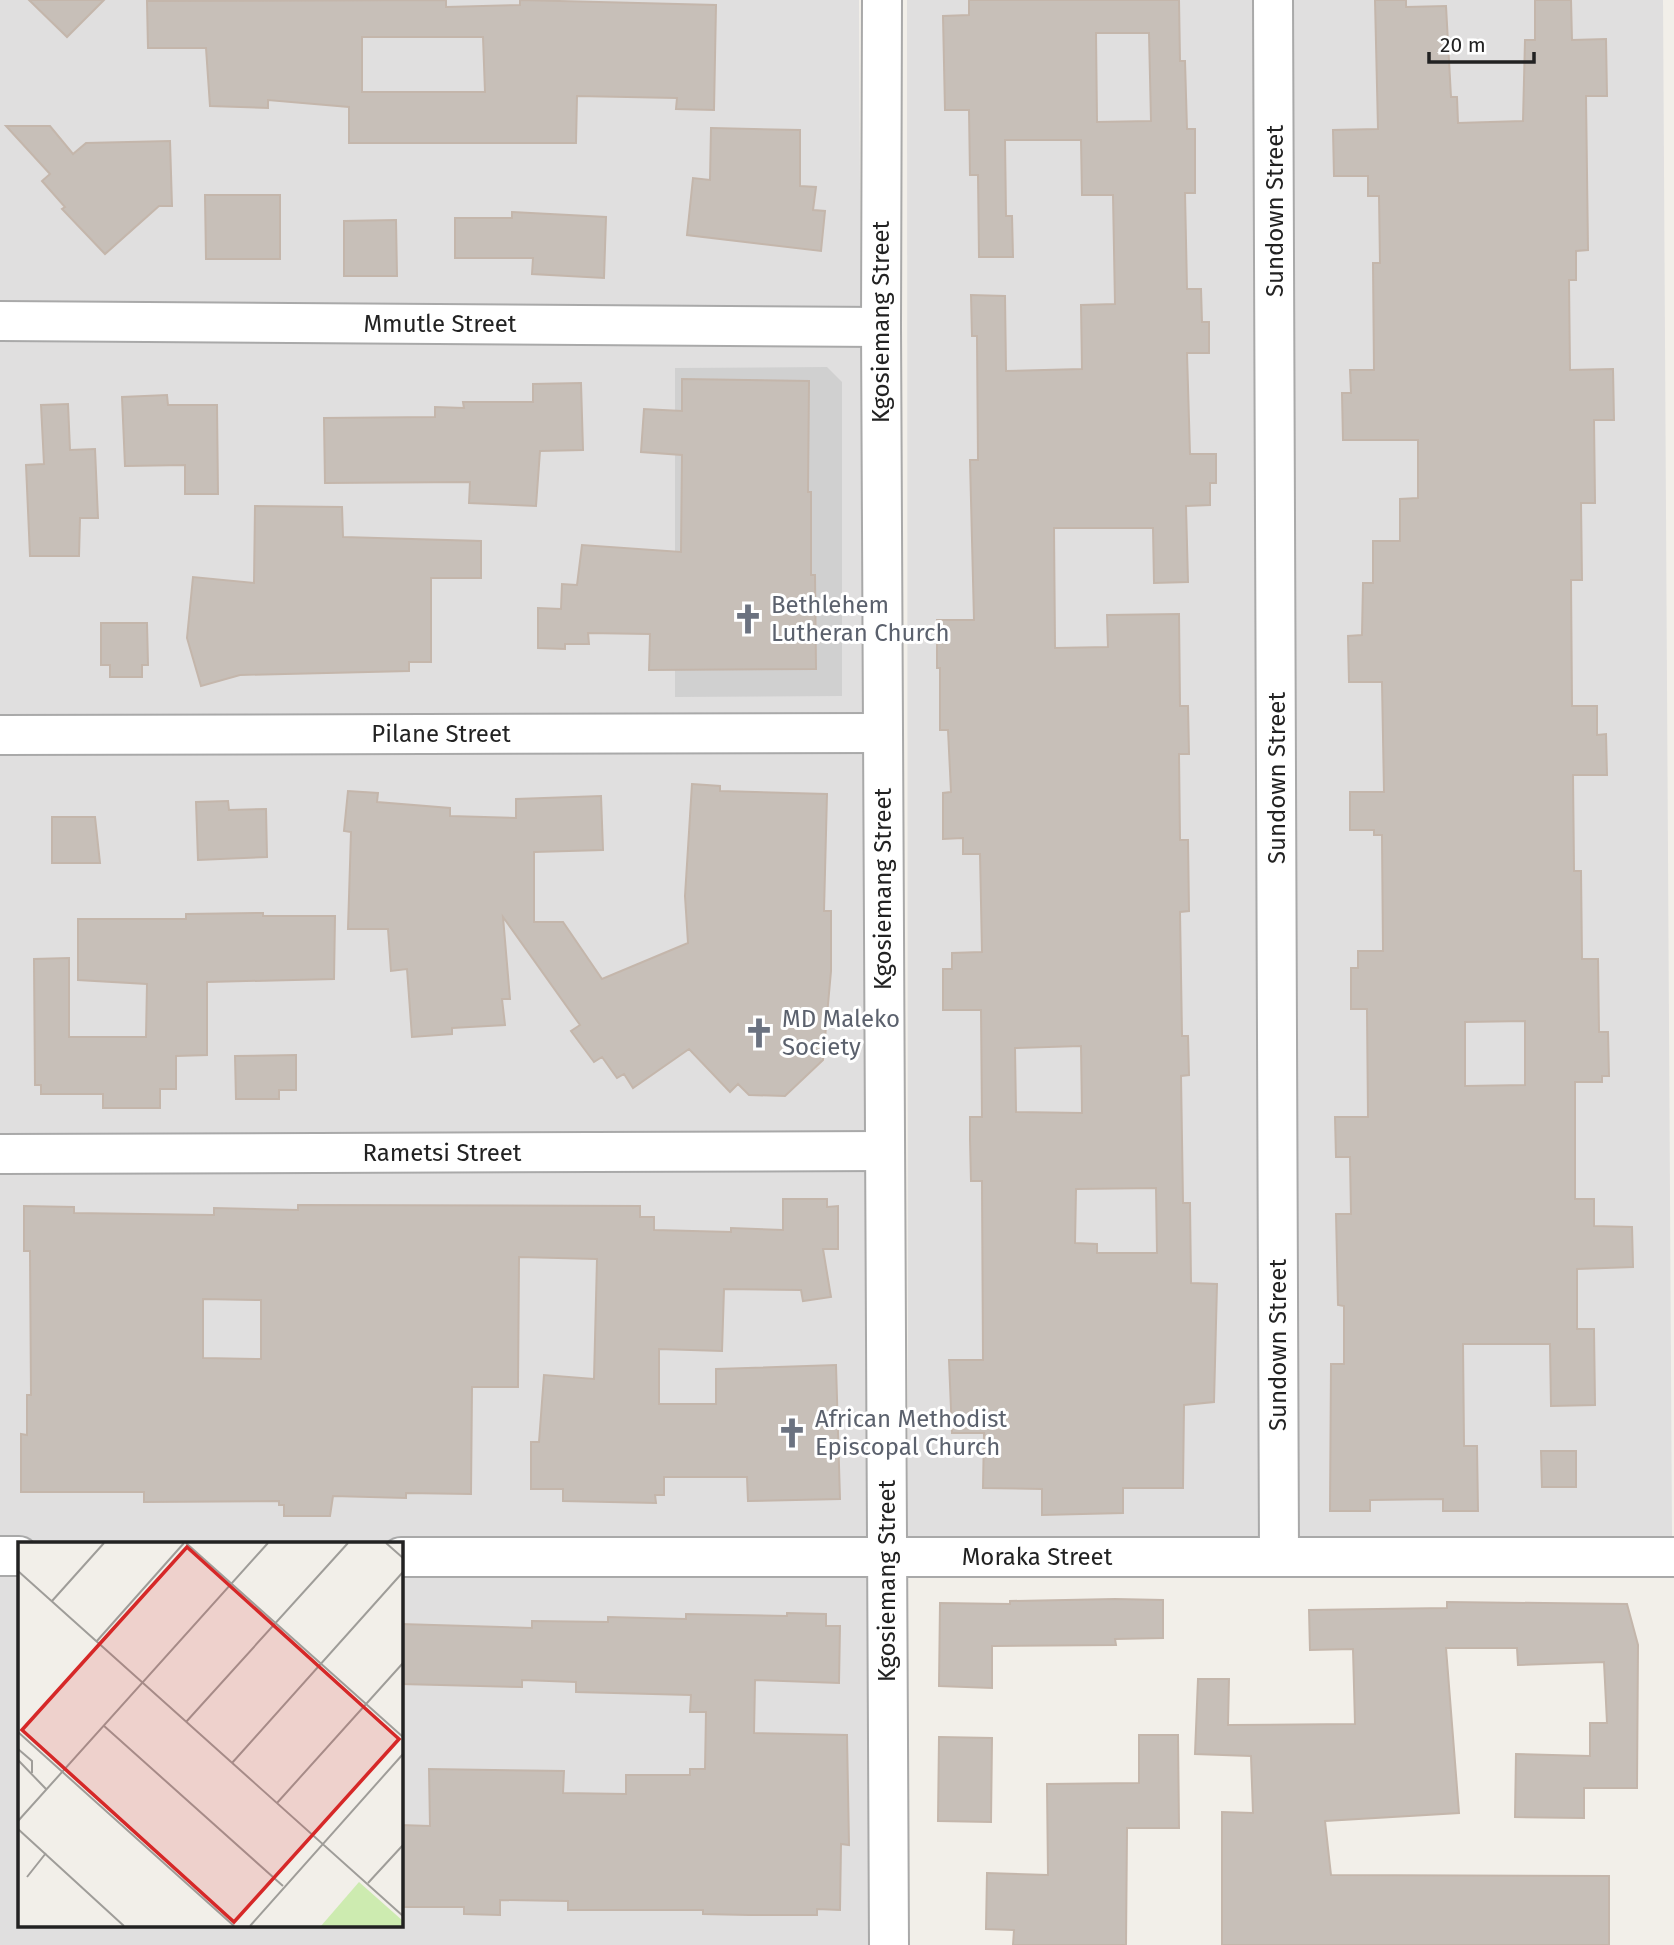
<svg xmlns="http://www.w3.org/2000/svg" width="1674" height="1945" font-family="'Fira Sans',sans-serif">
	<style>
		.residential { fill: #e0dfdf; fill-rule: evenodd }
		.religious { fill: #d0d0d0 }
		.building { fill: #c7bfb8; stroke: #c4b6ab; stroke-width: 2; fill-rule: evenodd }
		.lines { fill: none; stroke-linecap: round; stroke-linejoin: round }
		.minor-casing { stroke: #a9a9a9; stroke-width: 42 }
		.minor { stroke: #fff; stroke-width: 38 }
		.labels { text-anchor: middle; stroke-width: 6; stroke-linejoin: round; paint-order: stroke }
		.street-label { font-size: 24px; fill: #222; stroke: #fff }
		.worship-label { font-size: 24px; fill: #5b616d; stroke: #fff; text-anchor: start }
		.inset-road { fill: none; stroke: #9f9d99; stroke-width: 2 }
		.view { fill: #d62828; fill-opacity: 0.15; stroke: #d62828; stroke-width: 3.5 }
		.inset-edge { fill: none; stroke: #222; stroke-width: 3.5 }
	</style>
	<rect width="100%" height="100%" fill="#f2efe9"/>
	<g class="residential">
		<path d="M0 0H859L869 1945H0ZM19 1544H401V1926H19Z"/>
		<path d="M907 0H1663L1672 1542 908 1537Z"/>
	</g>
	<path class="religious" d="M827 367 842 382V696L675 697V368Z"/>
	<g class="building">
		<path d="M29 0H104L67 37Z"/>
		<path d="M446 0V7L520 5V0L716 5 714 110 676 109 677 98 577 96 576 143H349V107L268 100V108L210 106 206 48H148L147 1ZM362 37H483L485 92H362Z"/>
		<path d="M969 0H1179L1180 61H1185L1187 129H1195V193H1185L1187 289H1201L1202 322H1209V353H1187L1190 454H1216V483H1210V505L1186 506 1188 582 1154 583 1153 528H1054L1055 648 1108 647 1107 615 1179 614 1180 706H1188L1189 754H1179L1180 840H1188L1189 911 1180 912 1182 1036H1188L1189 1075 1181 1076 1183 1203H1190L1191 1283 1217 1284 1214 1402 1184 1405 1183 1488H1123V1513L1042 1515V1489L983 1488 984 1433H952L949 1360H983L982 1181H971L970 1139V1117H982L981 1010H943V969H952V953L982 952 980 854H963V838L943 839V793L951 792 948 730H940V668H937V620H974L970 460H978L977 336H972L971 295 1005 296 1006 371 1082 369 1081 305 1115 304 1113 195H1082L1081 140H1005L1006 216H1012L1013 257H979L978 175H970L969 110H945L943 16 969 15ZM1096 33H1149L1151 121 1097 122ZM1081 1046 1082 1113 1016 1112 1015 1048ZM1156 1188 1157 1253H1097V1244L1075 1243 1076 1189Z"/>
		<path d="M1375 0H1406V7L1446 6 1451 97H1457L1458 123 1523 121 1525 40H1535V0H1571L1572 40 1606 39 1607 96H1586L1588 250 1576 251V280H1569L1570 370 1613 369 1614 420H1594L1595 503H1581L1582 580H1571L1572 706H1597V735L1606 734 1607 775H1573L1574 871H1581L1582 959H1598L1599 1032H1608L1609 1076H1602V1082H1575V1199H1594V1226L1632 1227 1633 1267 1577 1269V1329H1594L1595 1405 1551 1406 1550 1344H1463L1464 1446H1477L1478 1511H1443V1499L1370 1500V1511H1330L1331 1364H1344V1306L1338 1305 1336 1214H1351L1350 1157H1336L1335 1117H1368L1367 1009H1351V968H1358V951H1383L1382 835H1374V830H1350V792H1384L1382 682H1349L1348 636 1362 635 1363 583H1373V541H1400V499L1418 498V440H1343L1342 393H1351L1350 370H1374L1373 263H1380L1379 196H1368V176H1334L1333 130 1378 129ZM1525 1021V1085L1465 1086V1022Z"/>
		<path d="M6 126H50L73 154 86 143 170 141 172 206H159L105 254 62 209 65 207 42 181 50 174Z"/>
		<path d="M711 128 800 130V186L816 187 813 210 825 211 821 251 687 235 693 178 710 180Z"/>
		<path d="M205 195H280V259H206Z"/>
		<path d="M512 212 606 217 604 278 532 274 533 258H455V218H512Z"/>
		<path d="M396 220 397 276H344V221Z"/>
		<path d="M682 379 809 381 808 492H811V575H815L816 669 649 670 650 634 588 633 589 644H565V649L538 648V608L561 609 562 584 577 585 582 545 681 552 682 455 641 452 644 409 682 411Z"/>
		<path d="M581 383 583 450 540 451 536 506 469 503 470 482 325 483 324 418 435 417V407L464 408 463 402H533V384Z"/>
		<path d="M167 395 168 405H217L218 494H185V465L125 466 122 397Z"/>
		<path d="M68 404 70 450 95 449 98 518H80L79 556H30L26 465 44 464 41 405Z"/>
		<path d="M255 506 342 507 343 537 481 541V578H431V662H409V671L240 675 201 686 187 638 193 577 254 583Z"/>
		<path d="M101 623H147L148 665H142V677H110V665H101Z"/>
		<path d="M692 784 720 786V791L827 794 824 911H831V971L823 1060 785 1096 749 1095 738 1084 730 1092 689 1049 633 1088 624 1074 617 1078 602 1057 594 1062 571 1031 580 1025 503 917 510 999H502L505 1025 452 1028V1034L412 1037 407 969 391 971 388 929H348L351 832 344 831 348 791 378 793 377 802 450 808V816L516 818V799L601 796 603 850 534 852V922H563L602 979 688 943 685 896Z"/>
		<path d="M228 801 229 810 266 809 267 857 198 860 196 802Z"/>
		<path d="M52 817H95L100 863H52Z"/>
		<path d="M263 913V916H335L334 979 207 982V1055L176 1056V1089H160V1108H103V1094H41V1085H35L34 959 69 958V1037H146L147 984 78 980V919H186V914Z"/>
		<path d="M296 1055V1090H279V1099H236L235 1056Z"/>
		<path d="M783 1199H827V1207L838 1206V1249H823L831 1297 803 1301 801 1290 724 1289 722 1351 659 1349V1404H716V1369L836 1365 840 1499 748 1501 747 1477H664V1495H655L656 1503 563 1501V1489H531V1442H539L544 1375 594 1379 597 1259 519 1257 518 1387H472L471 1494 406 1493V1498L333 1496 330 1516H284V1505H279V1501L144 1502V1492H21V1434L27 1435V1395H31L30 1251H24V1206L74 1207V1213L214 1215V1208L298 1210V1205L640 1206V1217H654V1230L731 1232V1228L783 1230ZM203 1299 261 1300V1359L203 1358Z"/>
		<path d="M1541 1451H1576V1487H1542Z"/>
		<path d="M1115 1599 1163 1600V1638L1115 1639 1116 1645 992 1646V1688L939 1686 940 1603 1010 1604V1601Z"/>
		<path d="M1447 1602 1627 1604 1638 1645 1637 1788H1584V1818L1515 1817 1516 1754 1590 1756V1723H1607L1604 1662 1518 1665 1517 1648H1446L1459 1813 1325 1821 1331 1875 1609 1876V1945H1222V1812L1253 1813 1251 1756 1195 1754 1198 1679H1229L1228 1725 1355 1724 1353 1649 1310 1650 1309 1610 1447 1608Z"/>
		<path d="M787 1613 826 1614V1626H840L839 1683 755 1680 754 1733 847 1735 849 1845 841 1844 840 1910 817 1909V1915H749L703 1914V1910H568V1901L500 1900V1915L464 1914V1907H401V1825L430 1826 429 1769 564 1771 563 1793 626 1794V1775H690V1769H705L706 1712H690L691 1695 576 1692V1682L522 1680V1687L401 1684V1624L532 1628V1621L608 1622V1617L686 1619V1614L787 1616Z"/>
		<path d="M1139 1735H1178L1179 1828H1127L1126 1945H1013L1014 1930 986 1929 987 1873 1048 1875 1047 1784 1139 1783Z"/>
		<path d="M939 1737 992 1738 991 1822 938 1821Z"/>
	</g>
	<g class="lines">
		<g class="minor-casing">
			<g id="minor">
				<path d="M882 0 881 327 889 1945"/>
				<path d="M1273 0 1279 1555"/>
				<path d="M0 321 881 327"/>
				<path d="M0 735 882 733"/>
				<path d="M0 1154 884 1151"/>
				<path d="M0 1556H19"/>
				<path d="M401 1557H1674"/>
			</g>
		</g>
		<use href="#minor" class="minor"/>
	</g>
	<defs>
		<g id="church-bare" transform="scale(2.415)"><path d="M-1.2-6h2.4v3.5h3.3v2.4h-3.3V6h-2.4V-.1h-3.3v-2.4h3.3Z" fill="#6b7280" stroke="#fff" stroke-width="2.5" paint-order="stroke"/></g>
	</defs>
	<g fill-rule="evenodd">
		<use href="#church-bare" x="748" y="619"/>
		<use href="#church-bare" x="759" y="1033"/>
		<use href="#church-bare" x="792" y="1433"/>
	</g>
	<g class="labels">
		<g class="street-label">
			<text transform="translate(1275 211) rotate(-90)" y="8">Sundown Street</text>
			<text transform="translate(881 322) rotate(-90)" y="8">Kgosiemang Street</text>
			<text x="440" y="332">Mmutle Street</text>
			<text x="441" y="742">Pilane Street</text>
			<text transform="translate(1277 778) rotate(-90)" y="8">Sundown Street</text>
			<text transform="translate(883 889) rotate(-90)" y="8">Kgosiemang Street</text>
			<text x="442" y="1161">Rametsi Street</text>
			<text transform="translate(1278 1345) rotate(-90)" y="8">Sundown Street</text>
			<text x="1037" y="1565">Moraka Street</text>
			<text transform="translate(887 1581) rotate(-90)" y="8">Kgosiemang Street</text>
		</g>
		<g class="worship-label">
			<text x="771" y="613">Bethlehem<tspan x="771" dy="28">Lutheran Church</tspan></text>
			<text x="782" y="1027">MD Maleko<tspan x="782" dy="28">Society</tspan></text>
			<text x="815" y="1427">African Methodist<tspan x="815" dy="28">Episcopal Church</tspan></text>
		</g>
	</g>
	<g transform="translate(18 1542)">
		<rect width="385" height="385" fill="#f2efe9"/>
		<path d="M341 340 385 379V384H303Z" fill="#cdebb0"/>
		<path class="inset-road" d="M168 1 385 195M368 1 385 16M0 29 385 374M34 59 86 1M78 100 166 1M168 180 330 1M85 183 265 344M0 190 216 384M0 207 14 219V231M0 218 28 247M214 221 385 30M259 261 385 121M0 279 250 1M0 287 106 384M9 335 28 311M350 341 385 303M232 384 385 212"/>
		<path class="view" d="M169 5 381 197 216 380 4 188Z"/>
		<rect width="385" height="385" class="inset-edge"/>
	</g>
	<path d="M1429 52v10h105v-10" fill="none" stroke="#222222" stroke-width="3.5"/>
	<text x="1440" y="52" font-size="21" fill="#222222" stroke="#ffffff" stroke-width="5" paint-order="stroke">20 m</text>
</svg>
